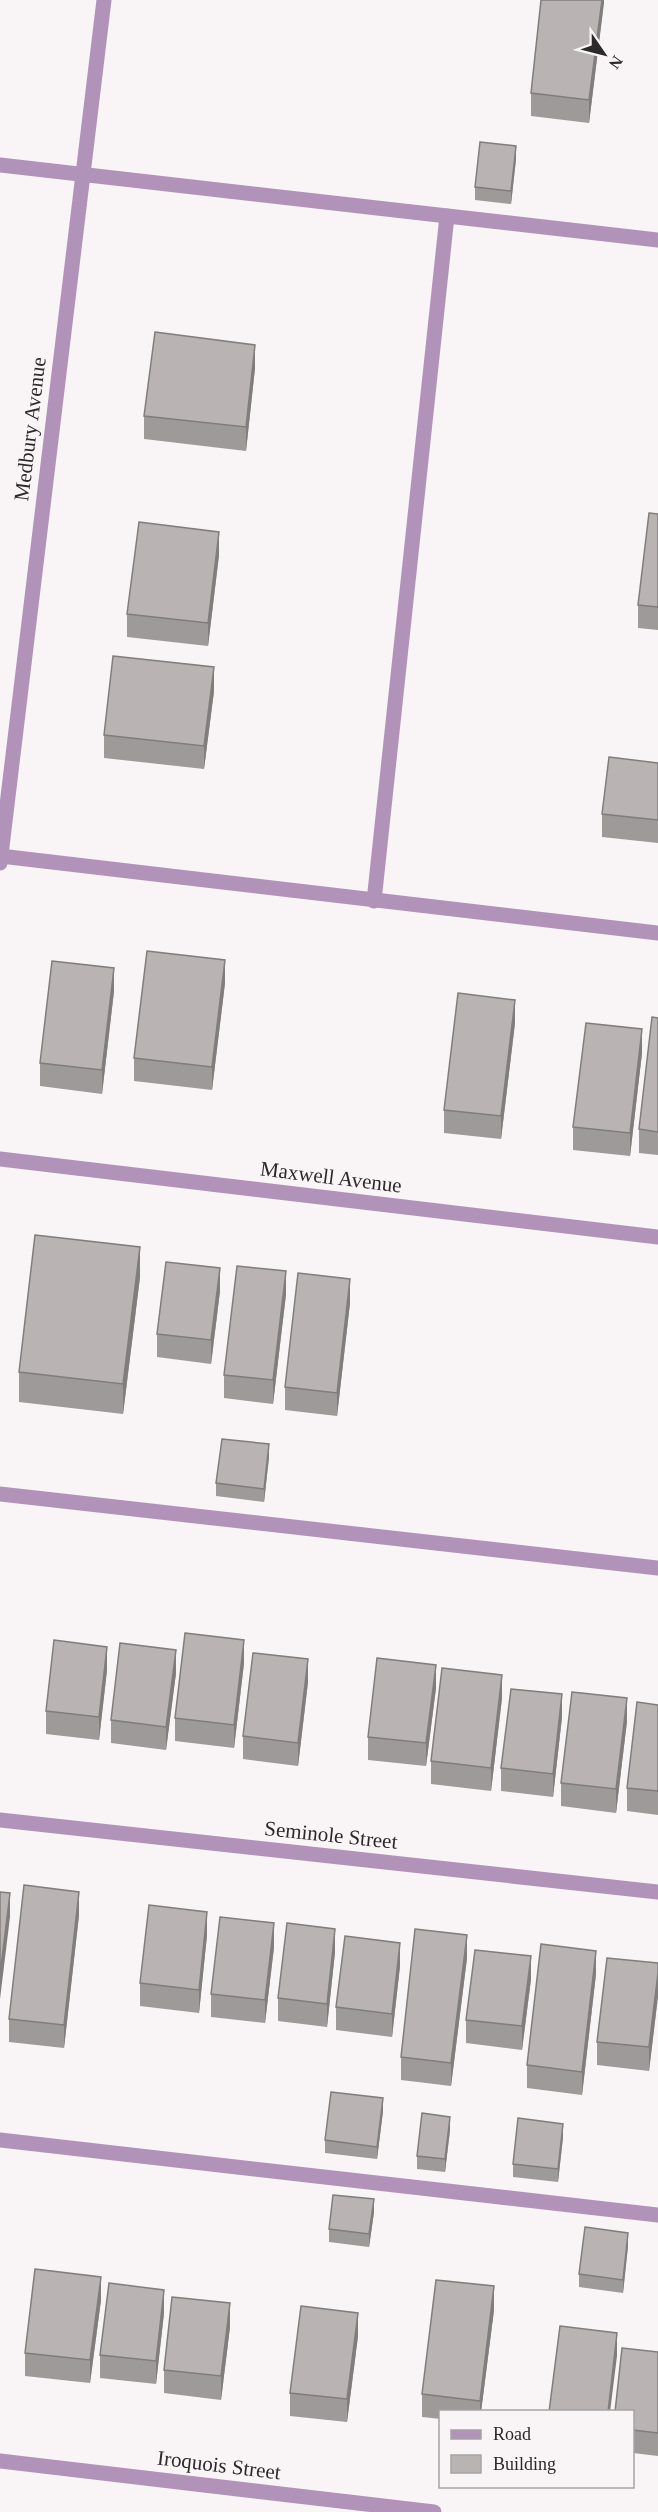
<svg xmlns="http://www.w3.org/2000/svg" width="658" height="2512" font-family="Georgia,serif">
	<style>
		.lines { fill: none; stroke-linecap: round; stroke-linejoin: round }
		.service { stroke: #b193ba; stroke-width: 15 }
		.minor { stroke: #b193ba; stroke-width: 15 }
		.wall { fill: #9f9a9a }
		.shaded-wall { fill: #827d7d }
		.building { fill: #b9b3b3; stroke: #827d7d; stroke-width: 1.5 }
		.labels { text-anchor: middle; stroke-width: 4.5; stroke-linejoin: round; paint-order: stroke }
		.street-label { font-size: 21px; fill: #2b292a; stroke: #f9f4f6 }
	</style>
	<rect width="100%" height="100%" fill="#f9f4f6"/>
	<g class="lines">
		<g class="service">
			<path d="M0 165 658 240"/>
			<path d="M0 856 658 933"/>
			<path d="M374 901 447 216"/>
			<path d="M0 1494 658 1568"/>
			<path d="M0 2140 658 2215"/>
		</g>
		<g class="minor">
			<path d="M0 863 104 0"/>
			<path d="M0 1159 658 1237"/>
			<path d="M0 1820 658 1892"/>
			<path d="M0 2461 434 2512"/>
		</g>
	</g>
	<g class="wall">
		<path d="M604 0 589 123 531 116V93Z"/>
		<path d="M516 159 511 204 475 200V187Z"/>
		<path d="M255 368 246 451 144 439V416Z"/>
		<path d="M658 514V630L638 628V605Z"/>
		<path d="M219 555 208 646 127 637V614Z"/>
		<path d="M214 691 204 769 104 758V735Z"/>
		<path d="M658 763V843L602 837V814Z"/>
		<path d="M225 983 212 1090 134 1081V1058Z"/>
		<path d="M114 991 102 1094 40 1086V1063Z"/>
		<path d="M658 1018V1155L639 1153V1129Z"/>
		<path d="M515 1023 501 1139 444 1133V1110Z"/>
		<path d="M642 1053 630 1156 573 1150V1127Z"/>
		<path d="M140 1277 123 1414 19 1402V1372Z"/>
		<path d="M220 1291 211 1364 157 1357V1334Z"/>
		<path d="M286 1294 273 1404 224 1398V1375Z"/>
		<path d="M350 1303 337 1416 285 1410V1387Z"/>
		<path d="M269 1457 264 1502 216 1496V1483Z"/>
		<path d="M244 1663 234 1748 175 1741V1718Z"/>
		<path d="M107 1670 99 1740 46 1734V1711Z"/>
		<path d="M176 1673 166 1750 111 1743V1720Z"/>
		<path d="M308 1682 298 1766 243 1759V1736Z"/>
		<path d="M436 1688 426 1766 368 1760V1737Z"/>
		<path d="M502 1698 491 1791 431 1784V1761Z"/>
		<path d="M658 1705V1815L627 1811V1788Z"/>
		<path d="M562 1717 553 1797 501 1791V1768Z"/>
		<path d="M627 1721 616 1813 561 1806V1783Z"/>
		<path d="M79 1915 64 2048 9 2042V2019Z"/>
		<path d="M207 1935 199 2013 140 2006V1983Z"/>
		<path d="M274 1947 265 2023 211 2017V1994Z"/>
		<path d="M335 1952 327 2027 278 2021V1998Z"/>
		<path d="M467 1958 451 2086 401 2080V2057Z"/>
		<path d="M658 1963V1996L649 2071 597 2065V2042Z"/>
		<path d="M400 1966 392 2037 336 2030V2007Z"/>
		<path d="M596 1974 582 2095 527 2088V2065Z"/>
		<path d="M531 1979 522 2050 466 2043V2020Z"/>
		<path d="M383 2111 377 2159 325 2153V2140Z"/>
		<path d="M450 2130 445 2172 417 2169V2156Z"/>
		<path d="M563 2137 558 2182 513 2177V2164Z"/>
		<path d="M374 2212 369 2247 329 2242V2229Z"/>
		<path d="M628 2246 623 2293 579 2287V2274Z"/>
		<path d="M101 2300 90 2383 25 2376V2353Z"/>
		<path d="M494 2310 481 2412H441V2419L422 2417V2394Z"/>
		<path d="M164 2313 156 2384 100 2378V2355Z"/>
		<path d="M230 2327 221 2400 164 2393V2370Z"/>
		<path d="M358 2336 347 2422 290 2416V2393Z"/>
		<path d="M658 2352V2456L633 2453V2412Z"/>
	</g>
	<g class="shaded-wall">
		<path d="M602 0H604V3L589 123V100Z"/>
		<path d="M516 146V159L511 204V191Z"/>
		<path d="M255 345V368L246 451V427Z"/>
		<path d="M219 532V555L208 646V623Z"/>
		<path d="M214 667V691L204 769V746Z"/>
		<path d="M225 960V983L212 1090V1067Z"/>
		<path d="M114 968V991L102 1094V1070Z"/>
		<path d="M515 1000V1023L501 1139V1116Z"/>
		<path d="M642 1029V1053L630 1156V1133Z"/>
		<path d="M140 1247V1277L123 1414V1384Z"/>
		<path d="M220 1268V1291L211 1364V1340Z"/>
		<path d="M286 1271V1294L273 1404V1380Z"/>
		<path d="M350 1279V1303L337 1416V1393Z"/>
		<path d="M269 1444V1457L264 1502V1489Z"/>
		<path d="M244 1640V1663L234 1748V1725Z"/>
		<path d="M107 1647V1670L99 1740V1717Z"/>
		<path d="M176 1650V1673L166 1750V1727Z"/>
		<path d="M308 1659V1682L298 1766V1743Z"/>
		<path d="M436 1665V1688L426 1766V1743Z"/>
		<path d="M502 1675V1698L491 1791V1768Z"/>
		<path d="M562 1694V1717L553 1797V1774Z"/>
		<path d="M627 1698V1721L616 1813V1789Z"/>
		<path d="M79 1892V1915L64 2048V2025Z"/>
		<path d="M10 1893V1917L0 1999V1975Z"/>
		<path d="M207 1912V1935L199 2013V1990Z"/>
		<path d="M274 1923V1947L265 2023V2000Z"/>
		<path d="M335 1929V1952L327 2027V2004Z"/>
		<path d="M467 1935V1958L451 2086V2063Z"/>
		<path d="M400 1943V1966L392 2037V2014Z"/>
		<path d="M596 1951V1974L582 2095V2072Z"/>
		<path d="M531 1956V1979L522 2050V2026Z"/>
		<path d="M658 1973V1996L649 2071V2047Z"/>
		<path d="M383 2098V2111L377 2159V2147Z"/>
		<path d="M450 2117V2130L445 2172V2159Z"/>
		<path d="M563 2124V2137L558 2182V2169Z"/>
		<path d="M374 2199V2212L369 2247V2234Z"/>
		<path d="M628 2233V2246L623 2293V2280Z"/>
		<path d="M101 2277V2300L90 2383V2360Z"/>
		<path d="M494 2286V2310L481 2412H480V2401Z"/>
		<path d="M164 2290V2313L156 2384V2361Z"/>
		<path d="M230 2303V2327L221 2400V2376Z"/>
		<path d="M358 2313V2336L347 2422V2399Z"/>
		<path d="M617 2333V2356L610 2412H608Z"/>
	</g>
	<g class="building">
		<path d="M541 0H602L589 100 531 93Z"/>
		<path d="M480 142 516 146 511 191 475 187Z"/>
		<path d="M155 332 255 345 246 427 144 416Z"/>
		<path d="M649 513 658 514V607L638 605Z"/>
		<path d="M139 522 219 532 208 623 127 614Z"/>
		<path d="M113 656 214 667 204 746 104 735Z"/>
		<path d="M609 757 658 763V820L602 814Z"/>
		<path d="M147 951 225 960 212 1067 134 1058Z"/>
		<path d="M52 961 114 968 102 1070 40 1063Z"/>
		<path d="M458 993 515 1000 501 1116 444 1110Z"/>
		<path d="M652 1017 658 1018V1132L639 1129Z"/>
		<path d="M586 1023 642 1029 630 1133 573 1127Z"/>
		<path d="M35 1235 140 1247 123 1384 19 1372Z"/>
		<path d="M166 1262 220 1268 211 1340 157 1334Z"/>
		<path d="M237 1266 286 1271 273 1380 224 1375Z"/>
		<path d="M298 1273 350 1279 337 1393 285 1387Z"/>
		<path d="M222 1439 269 1444 264 1489 216 1483Z"/>
		<path d="M185 1633 244 1640 234 1725 175 1718Z"/>
		<path d="M54 1640 107 1647 99 1717 46 1711Z"/>
		<path d="M120 1643 176 1650 166 1727 111 1720Z"/>
		<path d="M253 1653 308 1659 298 1743 243 1736Z"/>
		<path d="M377 1658 436 1665 426 1743 368 1737Z"/>
		<path d="M442 1668 502 1675 491 1768 431 1761Z"/>
		<path d="M511 1689 562 1694 553 1774 501 1768Z"/>
		<path d="M572 1692 627 1698 616 1789 561 1783Z"/>
		<path d="M637 1702 658 1705V1791L627 1788Z"/>
		<path d="M24 1885 79 1892 64 2025 9 2019Z"/>
		<path d="M0 1892 10 1893 0 1975Z"/>
		<path d="M149 1905 207 1912 199 1990 140 1983Z"/>
		<path d="M220 1917 274 1923 265 2000 211 1994Z"/>
		<path d="M287 1923 335 1929 327 2004 278 1998Z"/>
		<path d="M415 1929 467 1935 451 2063 401 2057Z"/>
		<path d="M345 1936 400 1943 392 2014 336 2007Z"/>
		<path d="M541 1944 596 1951 582 2072 527 2065Z"/>
		<path d="M475 1950 531 1956 522 2026 466 2020Z"/>
		<path d="M607 1958 658 1963V1973L649 2047 597 2042Z"/>
		<path d="M331 2092 383 2098 377 2147 325 2140Z"/>
		<path d="M422 2113 450 2117 445 2159 417 2156Z"/>
		<path d="M518 2118 563 2124 558 2169 513 2164Z"/>
		<path d="M333 2195 374 2199 369 2234 329 2229Z"/>
		<path d="M585 2227 628 2233 623 2280 579 2274Z"/>
		<path d="M35 2269 101 2277 90 2360 25 2353Z"/>
		<path d="M436 2280 494 2286 480 2401 422 2394Z"/>
		<path d="M109 2283 164 2290 156 2361 100 2355Z"/>
		<path d="M172 2297 230 2303 221 2376 164 2370Z"/>
		<path d="M301 2306 358 2313 347 2399 290 2393Z"/>
		<path d="M560 2326 617 2333 608 2412H549Z"/>
		<path d="M622 2348 658 2352V2433L633 2430V2412H615Z"/>
	</g>
	<g class="labels">
		<g class="street-label">
			<text transform="translate(30 429) rotate(-83)" y="7">Medbury Avenue</text>
			<text transform="translate(331 1177) rotate(7)" y="7">Maxwell Avenue</text>
			<text transform="translate(331 1835) rotate(6)" y="7">Seminole Street</text>
			<text transform="translate(219 2465) rotate(7)" y="7">Iroquois Street</text>
		</g>
	</g>
	<rect x="439" y="2410" width="195" height="78" fill="#f9f4f6" stroke="#a7a3a4" stroke-width="1.5"/>
	<rect x="451" y="2430" width="30" height="9" fill="#b193ba" stroke="#a7a3a4" stroke-width="1.5"/>
	<text x="493" y="2440" font-size="18" fill="#2b292a">Road</text>
	<rect x="451" y="2455" width="30" height="18" fill="#b9b3b3" stroke="#a7a3a4" stroke-width="1.5"/>
	<text x="493" y="2470" font-size="18" fill="#2b292a">Building</text>
	<g transform="translate(604 54) rotate(125)" stroke="#f9f4f6" stroke-width="4.5" paint-order="stroke">
	<path d="M0-4.5L10 22L0 15L-10 22Z" fill="#2b292a"/>
	<text y="-9" font-size="16" font-weight="bold" text-anchor="middle" fill="#2b292a">N</text>
	</g>
</svg>
